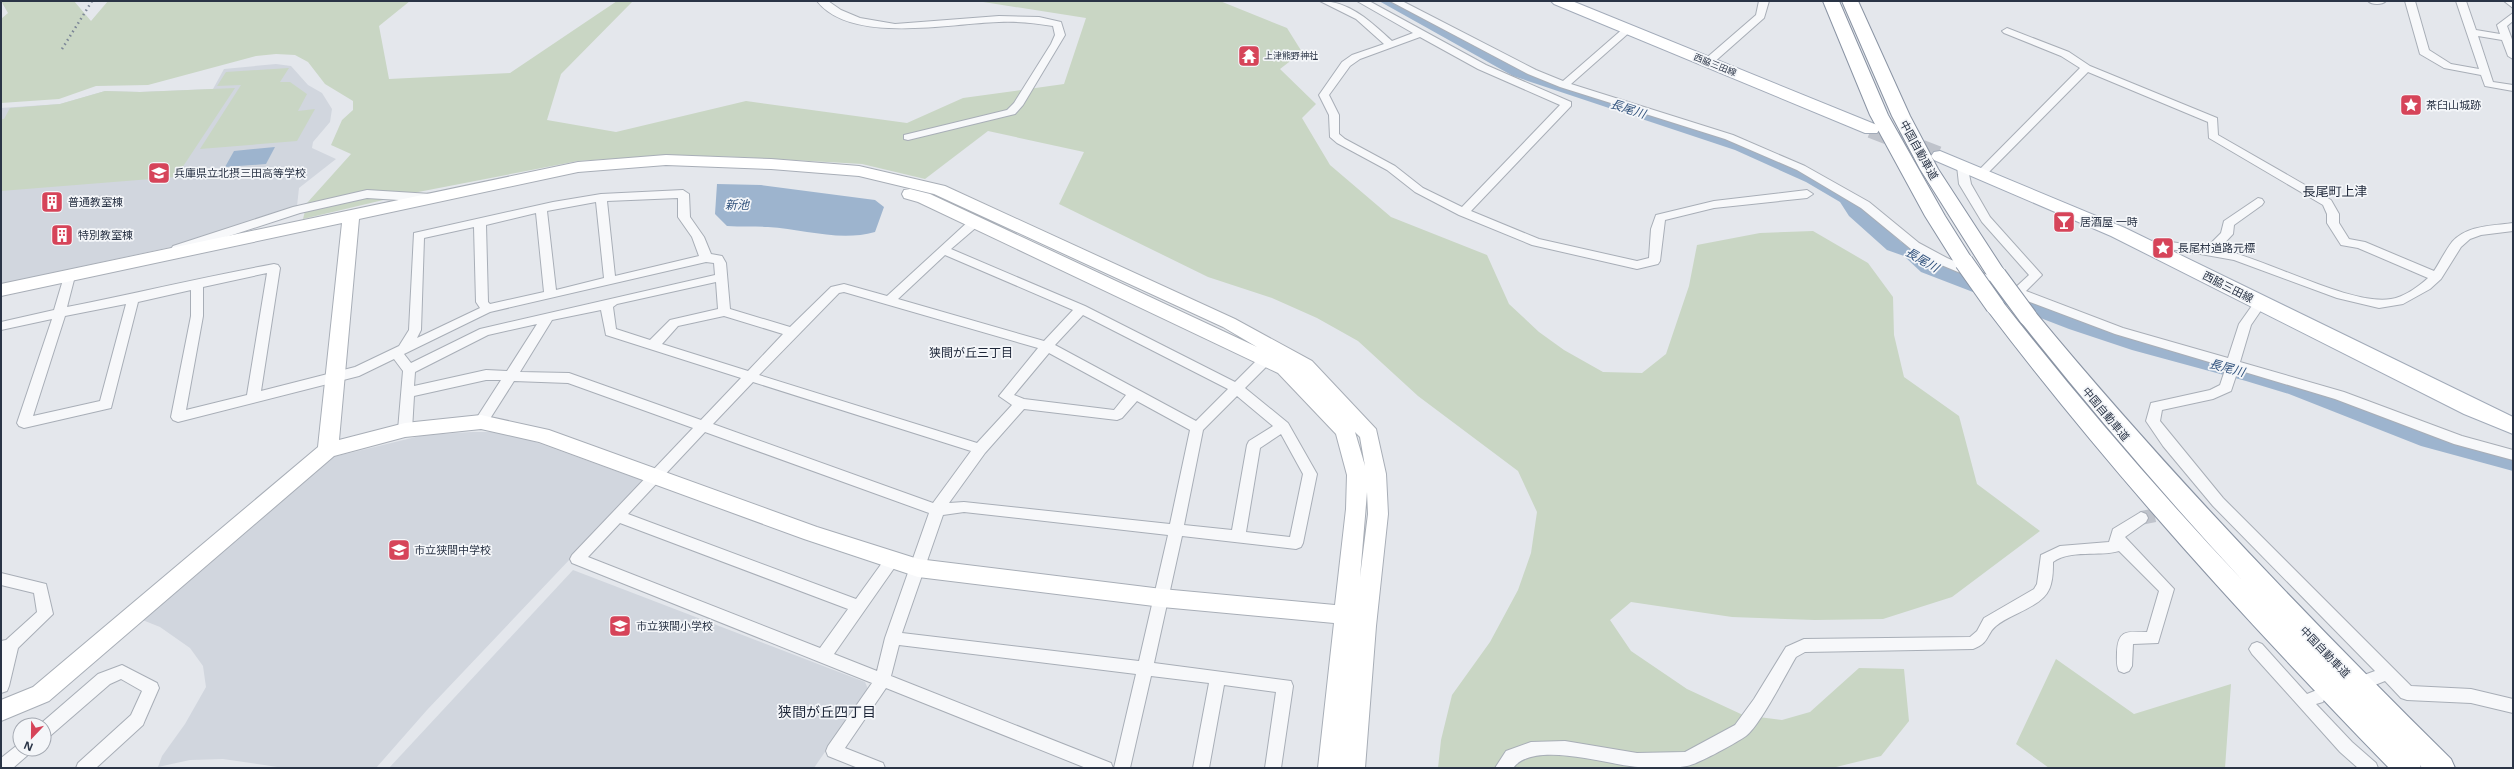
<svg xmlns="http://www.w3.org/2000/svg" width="2514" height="769" font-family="'Noto Sans','Noto Sans JP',sans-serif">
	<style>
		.built { fill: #d1d6de }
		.green { fill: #c9d6c4 }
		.water { fill: #9db4ce }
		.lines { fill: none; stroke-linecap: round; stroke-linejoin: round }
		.river { fill: #9db4ce; fill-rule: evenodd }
		.street-tunnel { stroke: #bfc3cb; stroke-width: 14; stroke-dasharray: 14 7; stroke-linecap: butt }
		.primary-tunnel { stroke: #bfc3cb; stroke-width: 18; stroke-dasharray: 18 9; stroke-linecap: butt }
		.street-casing { stroke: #a8aeb7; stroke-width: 2 }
		.secondary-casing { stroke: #a8aeb7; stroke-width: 2 }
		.primary-casing { stroke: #a2abb9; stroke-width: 2 }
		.highway-casing { stroke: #8a94a4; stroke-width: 2 }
		.street { fill: #f7f8fa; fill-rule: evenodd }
		.secondary { fill: #fff; fill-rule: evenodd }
		.primary { fill: #fff; fill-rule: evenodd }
		.highway { fill: #fff; fill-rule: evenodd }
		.rail { stroke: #7c8697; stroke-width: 2.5; stroke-dasharray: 1.5 3.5; stroke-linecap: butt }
		.highway-bridge-casing { stroke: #8a94a4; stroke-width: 20; stroke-linecap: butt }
		.highway-bridge { stroke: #fff; stroke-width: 18 }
		.labels { text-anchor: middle; stroke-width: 3.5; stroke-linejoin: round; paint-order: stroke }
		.far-poi-label { font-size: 9px; fill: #2a3446; stroke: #f4f6f9; text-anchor: start }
		.far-street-label { font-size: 9px; fill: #2a3446; stroke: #f4f6f9 }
		.poi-label { font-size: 11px; fill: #2a3446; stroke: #f4f6f9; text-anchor: start }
		.street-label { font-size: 11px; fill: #2a3446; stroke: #f4f6f9 }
		.water-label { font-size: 12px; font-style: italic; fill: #31527c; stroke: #f4f6f9 }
		.neighbourhood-label { font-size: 12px; fill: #1c2537; stroke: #f4f6f9 }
		.quarter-label { font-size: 13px; fill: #1c2537; stroke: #f4f6f9 }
		.near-neighbourhood-label { font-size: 14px; fill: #1c2537; stroke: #f4f6f9 }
	</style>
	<rect width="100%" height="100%" fill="#e4e7ec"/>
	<g class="built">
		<path d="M276 64 291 66 308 85 322 93 332 109 330 122 313 142 312 148 336 159 299 188 297 206 171 247 1 284V108L60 104 105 91 140 92 213 89 224 69Z"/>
		<path d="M472 432H507L644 481 427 710 376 768H284L223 759 190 760 158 767 162 756 185 724 206 687 203 666 190 648 160 627 140 619 329 458 424 435Z"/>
		<path d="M573 570 865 682 868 689 814 768H389Z"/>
	</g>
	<g class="green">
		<path d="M1 1H74L91 21 108 1H410L379 26 389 79 510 73 617 1H633L561 74 547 120 616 132 746 101 907 123 963 98 1064 84 1086 18 977 1H1220L1287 28 1302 52 1280 69 1316 104 1302 118 1330 165 1391 217 1487 255 1509 304 1539 332 1564 350 1603 372 1642 373 1666 354 1689 286 1697 245 1760 233 1813 231 1868 263 1893 297 1894 335 1904 377 1959 416 1977 484 2040 531 1952 597 1883 619 1815 620 1732 617 1631 602 1610 620 1631 651 1687 689 1743 715 1782 720 1810 712 1859 668 1904 669 1909 721 1881 756 1832 768H1438L1441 740 1452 695 1490 642 1518 590 1531 553 1537 512 1518 471 1418 396 1358 341 1317 318 1272 298 1208 277 1059 204 1084 152 988 131 925 179 862 164 739 157 670 155 578 161 413 193 303 219 307 203 351 154 331 145 342 120 353 110V101L325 84 308 62 295 55 276 54 256 56 148 85 96 86 59 99 1 103V19L8 13Z"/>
		<path d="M289 68 280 82H290L307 94 298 111 315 109 297 141 200 149 241 85 217 86 226 72Z"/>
		<path d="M235 88 176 177 1 191V119H4L10 108 60 104 105 91 140 92Z"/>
		<path d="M2056 659 2134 714 2231 684 2225 768H2049L2016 744Z"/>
	</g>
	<g class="water">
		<path d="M275 147 266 164 225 167 234 151Z"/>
		<path d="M717 184 761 185 875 200 884 207 875 232C839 242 804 229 768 227 754 226 741 227 727 226L715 214Z"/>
	</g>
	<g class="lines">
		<path class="river" d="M1379 1H1399L1525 70 1747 142 1818 174 1852 194 1863 208 1901 242 1918 248 1935 262 2083 319 2143 339 2256 369 2303 384 2434 433 2513 455V471L2421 446 2289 394 2246 381 2132 350 2069 329 1921 272 1904 256 1887 250 1849 216 1840 202 1806 182 1735 150 1513 76Z"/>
		<path class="street-tunnel" d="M2141 518 2196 507"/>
		<path class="primary-tunnel" d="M1871 129 1940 156"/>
		<g class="street-casing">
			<g id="street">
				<path d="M817 1H828L841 10 860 18 895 24 999 16 1039 17 1061 22 1065 35 1023 105 1015 114 908 140 904 139V135L1007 110 1014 103 1051 44 1055 35 1053 26C1035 23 1017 21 999 22 951 23 851 45 817 1Z"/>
				<path d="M1320 1C1350 1 1371 22 1392 41L1413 33 1357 1H1369L1486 65 1571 102V106L1471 211 1539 239 1637 261 1649 258 1651 229 1656 215 1714 201 1807 190 1813 194 1807 198 1714 208 1665 220 1660 261 1658 264 1637 269 1532 245 1459 215 1415 192 1387 170 1337 143 1330 137 1329 115 1319 95 1342 62 1352 55 1384 44 1356 19ZM1420 37 1478 69 1560 105 1462 207 1423 188 1395 166 1345 139 1339 134V115L1329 95 1350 66 1360 59Z"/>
				<path d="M1390 1H1402L1536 70 1563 81 1625 27H1631V31L1571 84 1733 135 1805 166 1869 202 1919 243 1947 258 2016 287 2029 275 1982 222 1959 184 1957 166 1959 164H1967L1971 184 1990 217 2042 275 2026 291 2123 328 2228 358 2239 324 2256 300H2264L2266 303 2251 325 2240 362 2344 392 2462 436 2513 450V460L2454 444 2335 399 2238 370 2231 391 2213 399 2162 410 2160 421 2223 498 2411 686 2471 689 2513 699V713L2471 703 2407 700 2401 698 2385 681 2370 687 2364 685 2362 680 2364 675 2375 671 2213 506 2163 446 2146 421 2151 403 2210 390 2220 385 2226 367 2115 334 2030 302 1939 264 1911 249 1861 208 1797 170 1725 139 1560 87 1528 74Z"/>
				<path d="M1759 1H1769L1764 18 1712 64H1704V60L1756 15Z"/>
				<path d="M2368 1H2386C2382 5 2372 5 2368 1Z"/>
				<path d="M2405 1H2415L2429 50 2451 64 2479 69 2456 1H2466L2476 30 2500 34 2497 25 2513 13V21L2507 26 2513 42V59L2508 56 2502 40 2478 36 2493 82 2513 85V91L2485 86 2481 75 2444 68 2420 54Z"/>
				<path d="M2504 1H2513V8Z"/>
				<path d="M2007 28 2069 52 2090 66 2217 118 2218 135 2331 200 2339 214V223L2349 239 2365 242 2434 271C2440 262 2445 251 2452 242 2467 225 2492 226 2513 223V231L2481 235 2470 239 2461 247 2441 279 2430 289 2403 304 2379 308 2337 298 2234 260 2178 250 2144 249 2142 246 2144 243 2156 240 2207 247 2221 233 2224 221 2258 198 2262 199 2264 202 2262 205 2234 225 2233 234 2219 249C2265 258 2350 306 2391 299 2404 297 2418 287 2428 278L2358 248 2341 245 2327 223V214L2323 205 2209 138 2208 122 2088 72 1985 176H1977L1975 174 1977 172 2080 68 2061 56 2004 33 2002 31Z"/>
				<path d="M367 190 431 194 437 198 431 202 367 198 300 213 177 253 171 249 173 246 293 207Z"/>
				<path d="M683 190 689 194 690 217 704 237 711 254 722 256 726 263 730 309 790 327 831 287 844 284 887 296 971 219H979L981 222 979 225 951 249 1085 306 1235 382 1261 356H1271L1272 359 1271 362 1245 388 1288 423 1317 474 1303 543 1301 547 1296 549 1182 536 1154 663 1291 681 1293 686 1281 768H1265L1276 692 1224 685 1209 768H1193L1209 683 1151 676 1130 768H1114L1136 674 899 645 891 676 1111 763 1113 768H1086L886 688 845 748 883 763 885 768H858L828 756 826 751 828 746 872 683 572 563 570 559 572 555 693 428 568 383 514 381 486 425H476L474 422 501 380H486L414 396 412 430 410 434H400L398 430 403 371 394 359 359 376 178 422 173 420 171 417 191 316V290L138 302 111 408 24 428 19 426 17 423 52 319 1 330V322L54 310 65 273H73L75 276 67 307C137 293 204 277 274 264L278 265 280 268 261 391 355 367 399 346 409 330 414 233 553 202 601 194ZM678 198V217L692 237 699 256 615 276 607 201ZM596 202 604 278 556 290 547 211ZM536 213 544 292 490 304 488 302 486 225ZM474 227 476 302 480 308 417 338 421 330 424 238ZM945 255 1073 310 1044 341 898 299ZM706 262 714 263 715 275 480 329 411 363 404 354 490 312ZM267 273 247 395 186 410 203 316V287ZM716 282 718 309 670 320 650 340 616 329 613 307 617 304ZM844 292 1038 348 999 396 1012 405 977 443 759 375 839 293ZM126 304 100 401 33 416 65 316ZM601 310 606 335 741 378 701 420 569 373 520 372 552 320ZM1083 315 1228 389 1196 421 1055 345ZM724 316 783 334 748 371 662 344 678 326ZM537 324 507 371 486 370 414 386 415 372 488 335ZM1049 353 1126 395 1114 410 1024 399 1014 395ZM753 382 971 451 933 503 713 424ZM1237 396 1273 426 1249 441 1247 445 1232 530 1184 525 1203 430ZM1137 401 1190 430 1170 524 964 502 949 503 985 453 1024 409 1117 420 1122 418ZM705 432 929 513 885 638 877 671 834 654 897 564 899 560 897 556 892 554 887 556 856 599 628 514ZM1281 434 1303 474 1290 537 1246 532 1260 448ZM964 512 1168 535 1139 661 902 633 943 515ZM620 523 848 609 820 648 588 557Z"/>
				<path d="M2141 512 2146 514 2148 518 2146 522 2125 537 2174 589 2158 643 2133 644 2132 666 2129 671 2124 673 2119 671C2116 665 2117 659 2117 652 2118 629 2128 632 2147 632L2159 591 2119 551C2099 557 2071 549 2053 562 2053 569 2053 577 2051 584 2046 607 2012 612 1996 626 1986 634 1990 643 1973 649L1805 652 1796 657C1786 674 1760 725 1746 736 1736 743 1698 764 1687 766 1671 769 1653 769 1638 767 1608 765 1534 740 1513 768H1495L1506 751 1531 742 1565 741 1637 753 1685 752 1735 725 1754 699 1786 647 1804 639 1970 637 1977 631 1984 618 2034 589 2037 584 2041 555 2060 546 2109 542 2113 529Z"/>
				<path d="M1 573 46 584 53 614 18 648 9 686 7 691 1 693V641L6 640 37 612 34 593 1 585Z"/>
				<path d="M2257 642 2262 644 2307 694 2317 690 2323 692 2325 697 2323 702 2316 704 2352 742 2376 763 2378 768H2358L2340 752 2252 654 2249 649 2252 644Z"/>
				<path d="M122 665 157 683 159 688 145 720 143 725 96 768H76L78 763 131 715 142 691 121 679 110 684 50 736 44 738V725H39L98 674Z"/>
				<path d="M20 743V749H31L29 754 13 768H1V758Z"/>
			</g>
		</g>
		<g class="secondary-casing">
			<path id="secondary" d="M666 155 771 159 859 166 945 186 1235 319 1312 361 1376 429 1386 474 1388 514 1376 626 1365 768H1318L1334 623 1162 607 918 577 804 539 539 442 481 429 405 437 334 456 49 701 1 721V700L33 687 318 447 342 223 1 296V284L578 162ZM666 165 771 169 859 176 934 194 1223 327 1257 347 930 194 910 189 904 190 902 194 904 198 918 202 1278 373 1336 434 1347 475 1346 509 1335 605 1162 589 918 559 817 527 549 430 481 415 405 423 339 440 359 219 578 172ZM1355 432 1360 437 1365 466ZM1367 492 1368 514 1360 577Z"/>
		</g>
		<g class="primary-casing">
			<g id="primary">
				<path d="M1551 1H1572L1877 125 1880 129 1877 133H1865L1554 4Z"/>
				<path d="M1940 151 2125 228 2513 417V434L2464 414 2111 236 1934 160 1931 156 1934 152Z"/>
			</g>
		</g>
		<g class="highway-casing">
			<g id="highway">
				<path d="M1823 1H1839L1888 115 1945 216 1974 262 1971 267 1964 269 1957 267 1925 216 1870 115Z"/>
				<path d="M1842 1H1858L1910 116 1938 169 2007 275 2004 280 1997 282 1990 280 1920 169 1892 116Z"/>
				<path d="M1995 299 2002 301C2079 399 2159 492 2244 582 2166 498 2092 411 2021 322L2018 317 2021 312 2028 310 2035 312C2165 469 2306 616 2451 759L2455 768H2422L2420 765 2421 768H2389C2247 622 2111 473 1988 311L1985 306 1988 301Z"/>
			</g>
		</g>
		<use href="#street" class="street"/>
		<use href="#secondary" class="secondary"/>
		<use href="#primary" class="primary"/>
		<use href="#highway" class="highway"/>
		<path class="rail" d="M62 49 92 1"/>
		<g class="highway-bridge-casing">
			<g id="highway-bridge">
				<path d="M1964 262 1995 306"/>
				<path d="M1997 275 2028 317"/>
			</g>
		</g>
		<use href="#highway-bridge" class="highway-bridge"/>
	</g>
	<defs>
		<g id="temple-square" transform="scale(1.15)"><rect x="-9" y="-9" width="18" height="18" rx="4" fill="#d64459" stroke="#f4f6f9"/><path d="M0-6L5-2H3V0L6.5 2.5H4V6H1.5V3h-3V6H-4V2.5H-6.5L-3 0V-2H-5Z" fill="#fff"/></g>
		<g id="sight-square" transform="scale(1.15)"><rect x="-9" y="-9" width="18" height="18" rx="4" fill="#d64459" stroke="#f4f6f9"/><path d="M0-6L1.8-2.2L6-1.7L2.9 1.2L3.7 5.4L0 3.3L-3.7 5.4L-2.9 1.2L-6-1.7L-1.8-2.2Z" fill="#fff"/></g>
		<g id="school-square" transform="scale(1.15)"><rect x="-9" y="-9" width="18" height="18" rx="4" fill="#d64459" stroke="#f4f6f9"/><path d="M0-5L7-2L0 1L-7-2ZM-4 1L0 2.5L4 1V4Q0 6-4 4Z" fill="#fff"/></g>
		<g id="building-square" transform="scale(1.15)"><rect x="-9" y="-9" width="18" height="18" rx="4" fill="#d64459" stroke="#f4f6f9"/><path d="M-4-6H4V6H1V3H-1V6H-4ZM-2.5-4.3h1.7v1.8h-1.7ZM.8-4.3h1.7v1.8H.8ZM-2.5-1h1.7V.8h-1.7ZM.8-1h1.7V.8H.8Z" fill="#fff"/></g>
		<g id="bar-square" transform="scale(1.15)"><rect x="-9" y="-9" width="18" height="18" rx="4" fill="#d64459" stroke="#f4f6f9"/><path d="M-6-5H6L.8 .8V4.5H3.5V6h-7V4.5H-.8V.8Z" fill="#fff"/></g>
	</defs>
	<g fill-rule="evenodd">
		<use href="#temple-square" x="1249" y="56"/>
		<use href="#sight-square" x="2411" y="105"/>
		<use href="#school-square" x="159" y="173"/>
		<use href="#building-square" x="52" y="202"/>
		<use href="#bar-square" x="2064" y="222"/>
		<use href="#building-square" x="62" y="235"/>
		<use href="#sight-square" x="2163" y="248"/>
		<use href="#school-square" x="399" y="550"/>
		<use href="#school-square" x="620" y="626"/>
	</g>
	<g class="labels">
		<g class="far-poi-label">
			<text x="1264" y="59">上津熊野神社</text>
		</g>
		<g class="far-street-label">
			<text transform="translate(1715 65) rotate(22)" y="3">西脇三田線</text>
		</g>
		<g class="poi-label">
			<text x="2426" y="109">茶臼山城跡</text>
			<text x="174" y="177">兵庫県立北摂三田高等学校</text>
			<text x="68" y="206">普通教室棟</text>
			<text x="2080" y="226">居酒屋 一時</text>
			<text x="78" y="239">特別教室棟</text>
			<text x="2178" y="252">長尾村道路元標</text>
			<text x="414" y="554">市立狭間中学校</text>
			<text x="636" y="630">市立狭間小学校</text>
		</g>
		<g class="street-label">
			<text transform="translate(1919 150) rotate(61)" y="4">中国自動車道</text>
			<text transform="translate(2228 287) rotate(27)" y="4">西脇三田線</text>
			<text transform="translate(2106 414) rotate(50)" y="4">中国自動車道</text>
			<text transform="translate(2325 652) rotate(46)" y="4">中国自動車道</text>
		</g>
		<g class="water-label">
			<text transform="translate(1628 109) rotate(18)" y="4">長尾川</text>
			<text x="737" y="209">新池</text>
			<text transform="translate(1922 260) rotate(30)" y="4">長尾川</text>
			<text transform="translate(2227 368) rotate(15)" y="4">長尾川</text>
		</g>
		<g class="neighbourhood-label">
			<text x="971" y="357">狭間が丘三丁目</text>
		</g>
		<g class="quarter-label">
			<text x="2335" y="196">長尾町上津</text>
		</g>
		<g class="near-neighbourhood-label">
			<text x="827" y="717">狭間が丘四丁目</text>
		</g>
	</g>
	<rect width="2514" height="769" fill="none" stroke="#2a3446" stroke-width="4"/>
	<g transform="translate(32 737) rotate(202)"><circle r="19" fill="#f4f6f9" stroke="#a3a8b1"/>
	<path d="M0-3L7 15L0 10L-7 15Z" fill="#d64459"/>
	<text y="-6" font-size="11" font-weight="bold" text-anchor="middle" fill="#2a3446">N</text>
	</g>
</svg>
